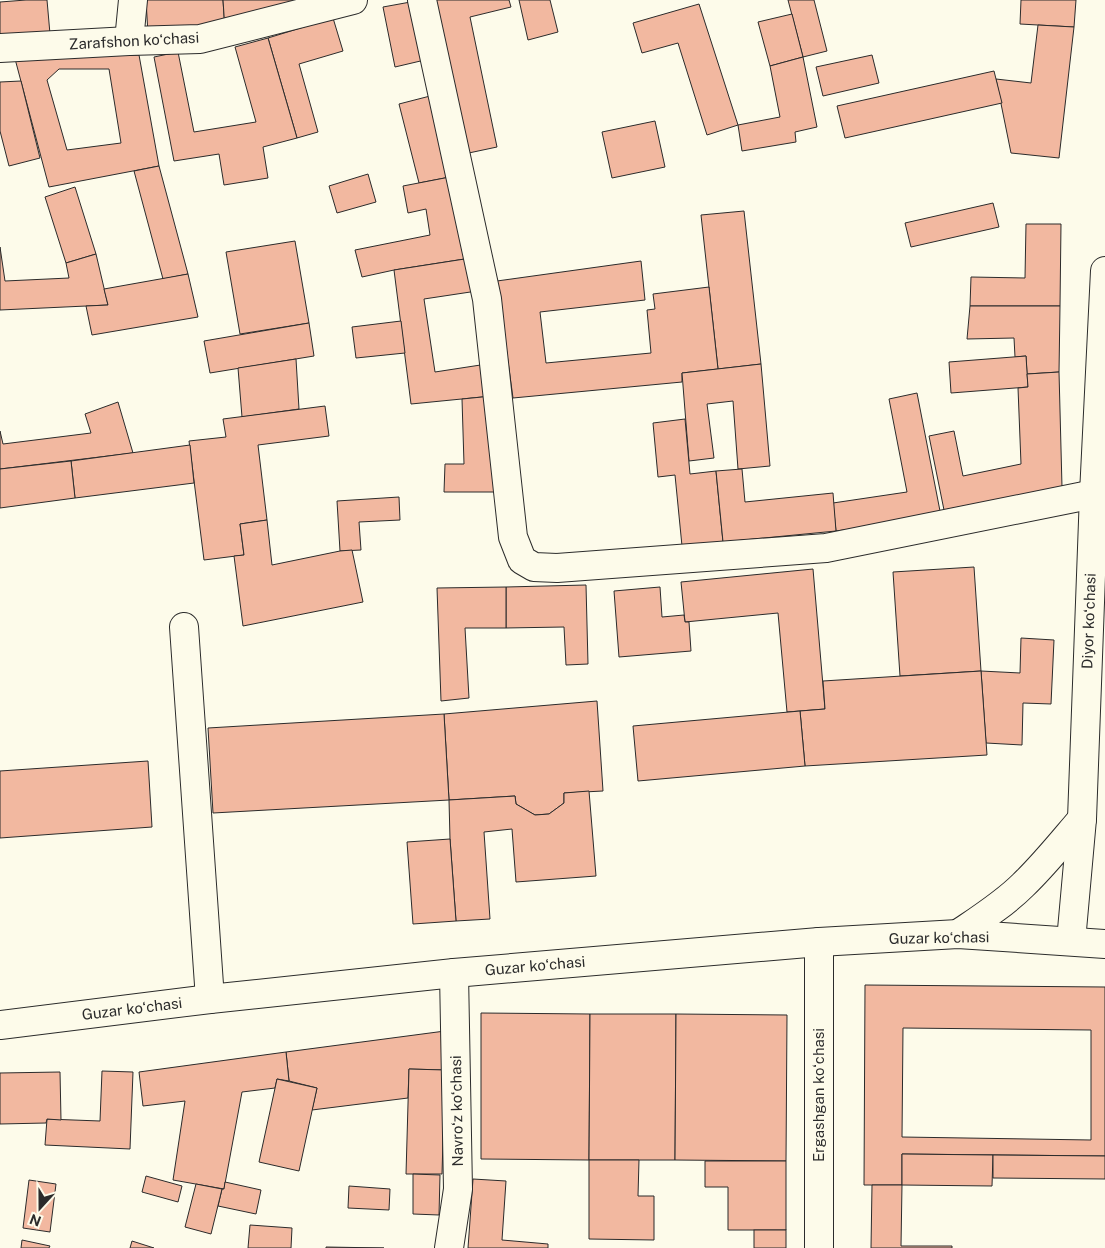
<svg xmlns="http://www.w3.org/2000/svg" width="1105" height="1248" font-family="'Public Sans',sans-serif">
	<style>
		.building { fill: #f2b8a0; stroke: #2b2b2b; fill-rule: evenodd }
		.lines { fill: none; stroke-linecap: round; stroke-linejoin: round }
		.street-casing { stroke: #2b2b2b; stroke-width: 30 }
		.secondary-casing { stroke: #2b2b2b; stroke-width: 30 }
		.street { stroke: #fdfbea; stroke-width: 28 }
		.secondary { stroke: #fdfbea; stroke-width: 28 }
		.labels { text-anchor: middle; stroke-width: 4; stroke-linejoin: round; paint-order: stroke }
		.street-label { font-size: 15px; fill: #2b2b2b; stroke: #fdfbea }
	</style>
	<rect width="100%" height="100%" fill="#fdfbea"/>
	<g class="building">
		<path d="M26 0H47L50 34 0 38V2Z"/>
		<path d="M146 0H223L225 30 148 34Z"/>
		<path d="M223 0H340L225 30Z"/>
		<path d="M432 0H509L511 7 470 17 497 147 464 154Z"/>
		<path d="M519 0H550L558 32 528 40Z"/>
		<path d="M788 0H814L827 51 803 57Z"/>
		<path d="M1021 0H1076L1074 27 1020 24Z"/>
		<path d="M416 1 429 59 395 67 383 7Z"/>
		<path d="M699 4 738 125 707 135 678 43 642 53 633 23Z"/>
		<path d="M792 14 803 57 770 66 758 22Z"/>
		<path d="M333 18 343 51 299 64 318 132 297 138 268 38Z"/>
		<path d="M1038 25 1074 27 1059 158 1011 153 996 79 1031 83Z"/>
		<path d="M268 38 297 138 263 147 268 178 224 185 219 154 174 161 154 57 178 52 194 132 256 122 235 47Z"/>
		<path d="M14 55H139L159 166 49 187ZM59 69H109L121 143 67 150 47 80Z"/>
		<path d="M872 55 879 83 823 96 816 67Z"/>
		<path d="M803 57 817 127 795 132 796 142 742 151 738 125 780 117 770 66Z"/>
		<path d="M994 71 1002 103 845 138 837 106Z"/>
		<path d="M21 81 40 158 9 166 0 131V82Z"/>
		<path d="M434 95 455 176 419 183 399 104Z"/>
		<path d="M655 121 665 167 612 178 602 132Z"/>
		<path d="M159 166 188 274 163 279 134 171Z"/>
		<path d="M368 174 376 202 337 213 329 186Z"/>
		<path d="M455 176 471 258 394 270 362 277 355 250 430 235 426 209 408 213 403 186Z"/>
		<path d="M75 187 96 254 66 263 45 197Z"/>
		<path d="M993 203 999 227 911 247 905 223Z"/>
		<path d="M744 211 761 364 718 369 701 215Z"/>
		<path d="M1026 224H1061L1060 306H970L971 277 1025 278Z"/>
		<path d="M295 241 309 323 240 334 226 252Z"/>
		<path d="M0 247 5 281 69 278 66 263 96 254 108 305 0 310Z"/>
		<path d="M471 258 477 291 424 299 435 372 487 364 492 396 411 404 394 270Z"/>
		<path d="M641 261 645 300 540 312 546 363 651 353 647 310 655 309 653 294 709 287 718 369 682 373V382L513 398 497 281Z"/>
		<path d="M188 274 198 317 92 335 86 306 108 305 104 289Z"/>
		<path d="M970 306H1060L1059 372 1027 374 1026 356 1015 357 1014 338 967 339Z"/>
		<path d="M401 321 405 353 356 358 352 327Z"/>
		<path d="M309 323 314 356 210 373 204 341Z"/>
		<path d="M1026 356 1028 387 951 393 949 362Z"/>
		<path d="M296 359 299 409 242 417 238 368Z"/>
		<path d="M761 364 770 466 738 469 733 401 707 404 714 458 689 461 682 373Z"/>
		<path d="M1059 372 1062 487 944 510 929 436 954 431 963 476 1021 464 1018 388 1028 387 1027 374Z"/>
		<path d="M917 393 940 511 912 521 836 531 833 503 907 492 889 399Z"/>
		<path d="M492 396 496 492H444L445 464H464L462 399Z"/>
		<path d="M118 402 133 453 0 469V431L3 444 91 433 85 414Z"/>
		<path d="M325 406 329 436 258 445 267 520 240 524 244 555 204 560 189 441 226 437 223 419Z"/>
		<path d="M685 419 690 474 716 471 723 542 682 546 675 475 658 477 653 423Z"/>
		<path d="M190 445 194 483 75 498 71 461Z"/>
		<path d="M71 461 75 498 0 508V469Z"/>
		<path d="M742 469 745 502 833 493 836 531 723 542 716 471Z"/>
		<path d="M399 497 400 520 359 522 361 550 340 551 337 501Z"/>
		<path d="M267 520 272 565 340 551 352 550 363 602 243 626 234 556 244 555 240 524Z"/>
		<path d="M974 567 981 671 900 676 893 572Z"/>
		<path d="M813 569 825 709 787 712 778 613 685 622 681 582Z"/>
		<path d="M586 585 588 664 566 665 564 627 506 628V587Z"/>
		<path d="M506 587V628H465L469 698 441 701 437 588Z"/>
		<path d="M660 587 662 617 684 615 685 622H689L691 651 619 657 614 591Z"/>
		<path d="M1021 638 1054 640 1051 704 1023 703 1022 745 986 743 981 671 1020 673Z"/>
		<path d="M981 671 987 755 805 766 800 711 825 709 823 681Z"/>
		<path d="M597 701 603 791 564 793V803L549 814 535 815 516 804 515 796 449 800 444 714Z"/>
		<path d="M800 711 805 766 638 781 633 726Z"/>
		<path d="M444 714 449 800 213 813 208 728Z"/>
		<path d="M148 761 152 827 0 838V771Z"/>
		<path d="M589 791 596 876 516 882 512 829 484 832 490 919 456 921 450 839 449 800 515 796 516 804 535 815 549 814 564 803V793Z"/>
		<path d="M450 839 456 921 413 924 407 842Z"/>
		<path d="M865 985 1105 987V1156L902 1154V1185H864ZM903 1028 1091 1030V1140L902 1137Z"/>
		<path d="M481 1013 590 1014 589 1160 481 1159Z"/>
		<path d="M590 1014H676L675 1160H589Z"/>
		<path d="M676 1014 787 1015 786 1161 675 1160Z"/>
		<path d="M445 1031V1070L409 1069 408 1098 312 1110 317 1088 289 1081 286 1052Z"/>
		<path d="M286 1052 289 1081 277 1079 275 1088 242 1092 224 1189 173 1180 185 1101 143 1106 139 1072Z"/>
		<path d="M409 1069 445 1070 442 1174H406Z"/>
		<path d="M102 1071 133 1072 130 1149 45 1145 47 1119 100 1121Z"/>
		<path d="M60 1072 61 1120 47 1119 46 1123 0 1124V1073Z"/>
		<path d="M277 1079 317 1088 299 1171 259 1162Z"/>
		<path d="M902 1154 993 1155 992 1186 902 1185Z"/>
		<path d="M993 1155 1105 1156V1179L993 1178Z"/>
		<path d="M589 1160H639L638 1196H654V1240L589 1239Z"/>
		<path d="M705 1161H786V1230H728V1187H705Z"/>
		<path d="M413 1174 440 1175 439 1215 413 1214Z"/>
		<path d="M146 1176 182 1186 178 1202 142 1192Z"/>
		<path d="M473 1179 506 1181 502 1240 548 1244V1248H468Z"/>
		<path d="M29 1180 56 1184 50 1232 23 1228Z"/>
		<path d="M225 1182 261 1190 256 1214 218 1206 222 1189H224Z"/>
		<path d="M196 1184 222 1189 211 1234 185 1227Z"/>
		<path d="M872 1185H902L901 1246H952V1248H871Z"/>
		<path d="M349 1186 390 1189 389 1210 348 1208Z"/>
		<path d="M250 1225 292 1228 291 1248H248Z"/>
		<rect x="754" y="1230" width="32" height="18"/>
		<path d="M22 1240 50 1246 49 1248H21Z"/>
		<path d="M132 1241 154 1248H130Z"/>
		<path d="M326 1247 384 1248H326Z"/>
	</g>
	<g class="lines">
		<g class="street-casing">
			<g id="street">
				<path d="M422 0 487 299 513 537 522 560 534 567 557 568 826 548 1094 494"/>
				<path d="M129 41 133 0"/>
				<path d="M0 48 129 41 200 39 353 0"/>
				<path d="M184 627 210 999"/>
				<path d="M449 1248 458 1189 454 973"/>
			</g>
		</g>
		<g class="secondary-casing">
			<g id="secondary">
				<path d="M958 934C980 919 1004 904 1023 885 1044 865 1063 841 1082 819"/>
				<path d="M1071 941 1082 819 1094 494 1105 271"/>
				<path d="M819 942V1248"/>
				<path d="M0 1025 210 999 454 973 819 942 958 934 1105 944"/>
			</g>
		</g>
		<use href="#street" class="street"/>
		<use href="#secondary" class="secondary"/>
	</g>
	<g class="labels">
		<g class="street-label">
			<text transform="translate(134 41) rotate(-3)" y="5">Zarafshon koʻchasi</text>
			<text transform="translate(1089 621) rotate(-88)" y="5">Diyor koʻchasi</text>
			<text transform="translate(939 938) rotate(-1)" y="5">Guzar koʻchasi</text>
			<text transform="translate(535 966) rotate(-5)" y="5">Guzar koʻchasi</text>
			<text transform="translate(132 1009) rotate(-7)" y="5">Guzar koʻchasi</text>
			<text transform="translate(819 1095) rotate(-90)" y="5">Ergashgan koʻchasi</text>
			<text transform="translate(457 1111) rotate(-91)" y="5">Navroʻz koʻchasi</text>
		</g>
	</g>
	<g transform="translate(40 1208) rotate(201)" stroke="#fdfbea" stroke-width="4" paint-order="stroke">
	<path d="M0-4L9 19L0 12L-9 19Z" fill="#2b2b2b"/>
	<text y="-8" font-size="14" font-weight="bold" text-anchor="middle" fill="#2b2b2b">N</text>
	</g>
</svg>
